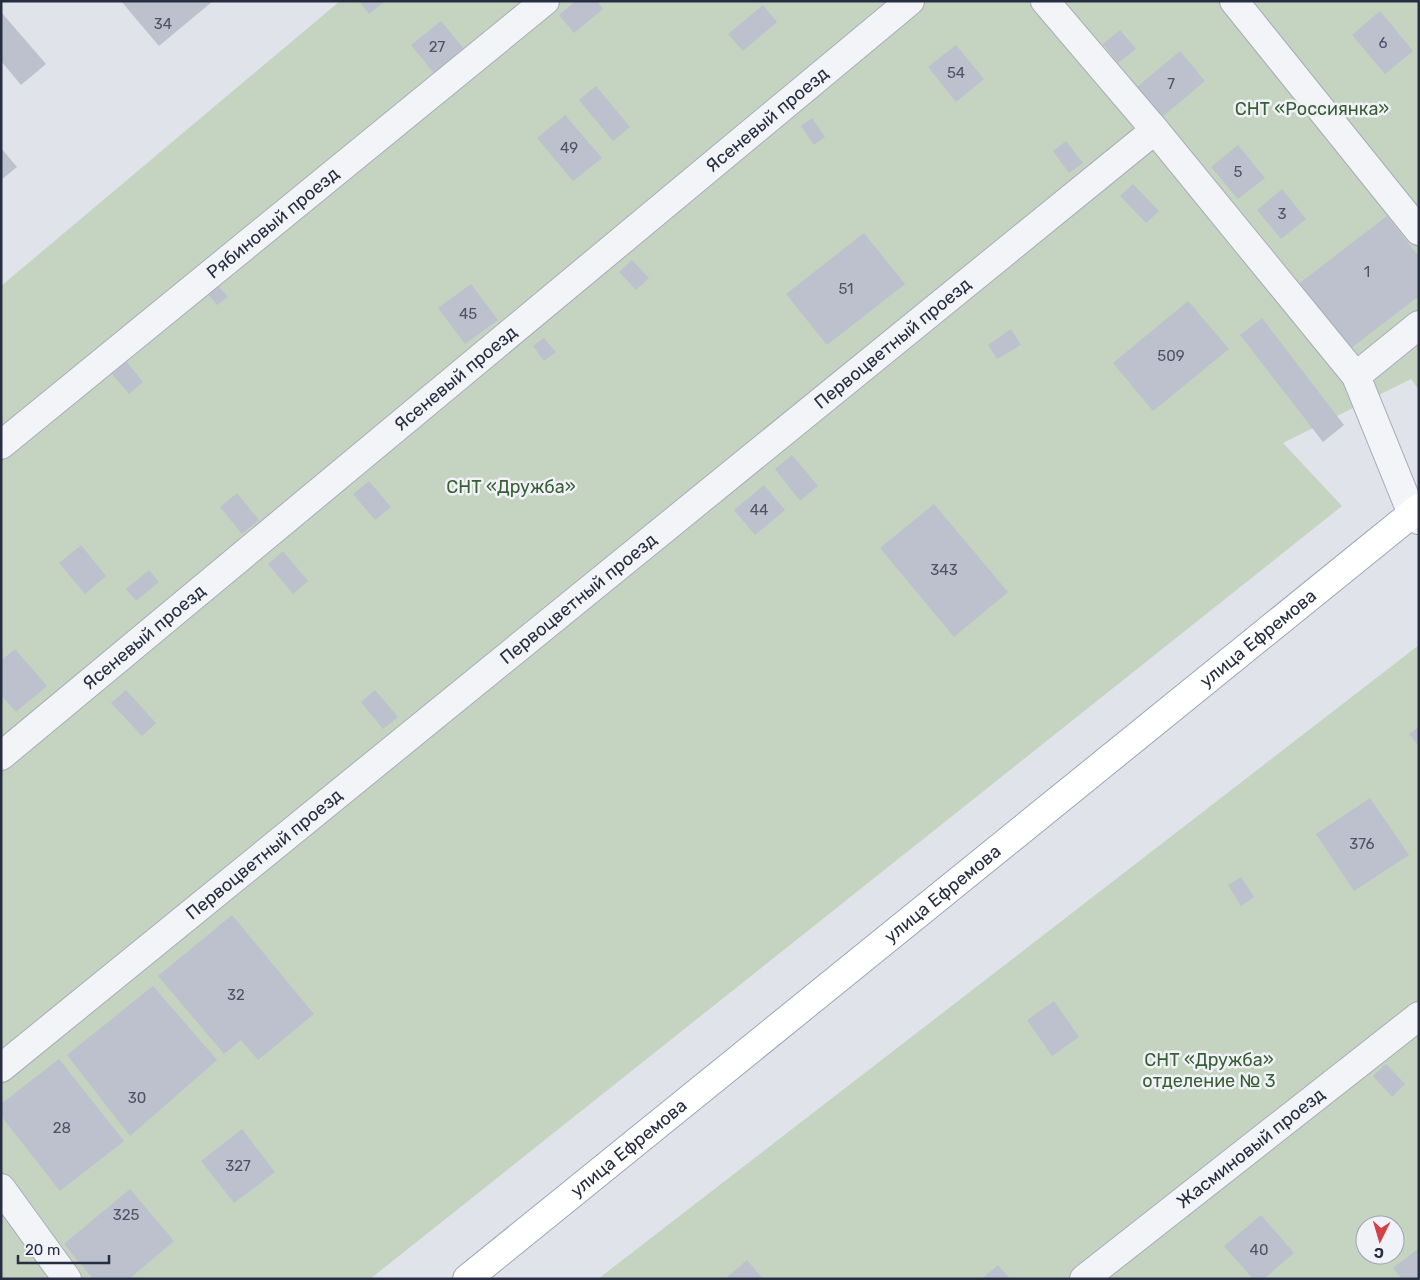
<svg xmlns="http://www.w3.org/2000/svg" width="1420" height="1280" font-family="Rubik,sans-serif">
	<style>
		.green { fill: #c4d4c1; fill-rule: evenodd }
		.building { fill: #bdc1cd }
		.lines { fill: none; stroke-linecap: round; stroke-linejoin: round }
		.minor-casing { stroke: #a9adb8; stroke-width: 30 }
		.major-casing { stroke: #9fa5b6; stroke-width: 30 }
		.minor { stroke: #f3f4f8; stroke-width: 28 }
		.major { stroke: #fff; stroke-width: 28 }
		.labels { text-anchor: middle; stroke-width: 5; stroke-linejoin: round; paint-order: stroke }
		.number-label { font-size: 15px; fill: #4d5365 }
		.park-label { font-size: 18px; fill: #385e35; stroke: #f0f2f7 }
		.street-label { font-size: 18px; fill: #282e42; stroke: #f0f2f7 }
	</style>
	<rect width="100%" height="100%" fill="#e0e3ea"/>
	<g class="green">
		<path d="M340 1H1419V390L1411 379 1283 443 1342 506 370 1279H1V286Z"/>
		<path d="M1419 645V1279H598ZM1365 1225H1395V1255H1365Z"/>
	</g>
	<g class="building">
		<path d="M121 1H213L159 46Z"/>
		<path d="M359 1H385L369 14Z"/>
		<path d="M576 1H597L603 9 574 33 559 15Z"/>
		<path d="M763 5 777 22 743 51 728 34Z"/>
		<path d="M1380 11 1413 51 1385 74 1352 35Z"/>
		<path d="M1 12 46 64 21 85 1 61Z"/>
		<path d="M441 21 464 49 434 73 411 45Z"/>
		<path d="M1120 30 1136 49 1118 63 1103 44Z"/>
		<path d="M956 45 984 79 956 102 928 67Z"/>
		<path d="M1180 51 1205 81 1161 118 1136 88Z"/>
		<path d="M596 86 630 127 613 141 579 100Z"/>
		<path d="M565 115 602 158 573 181 537 138Z"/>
		<path d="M812 118 825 137 814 145 801 126Z"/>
		<path d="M1066 141 1083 163 1069 173 1053 151Z"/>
		<path d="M1238 145 1265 178 1238 199 1211 167Z"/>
		<path d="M1 148 17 167 1 180Z"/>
		<path d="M1133 184 1159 211 1146 223 1120 196Z"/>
		<path d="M1282 189 1306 219 1281 239 1257 210Z"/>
		<path d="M1387 216 1419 257V296L1346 352 1296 286Z"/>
		<path d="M864 233 905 284 827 345 786 294Z"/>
		<path d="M632 260 649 278 636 290 619 272Z"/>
		<path d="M213 280 228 297 217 305 203 288Z"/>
		<path d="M471 284 498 320 465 344 438 308Z"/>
		<path d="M1188 301 1229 349 1153 411 1113 363Z"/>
		<path d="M1262 318 1344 425 1323 442 1240 335Z"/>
		<path d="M1011 329 1021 345 997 359 988 345Z"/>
		<path d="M544 338 556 352 544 361 533 346Z"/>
		<path d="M122 356 143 382 129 394 107 368Z"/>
		<path d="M792 455 818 486 800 501 775 469Z"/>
		<path d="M369 481 391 507 375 520 353 494Z"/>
		<path d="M764 485 785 510 755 535 734 510Z"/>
		<path d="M237 493 259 520 242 534 220 507Z"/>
		<path d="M934 504 1008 592 954 637 880 548Z"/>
		<path d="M81 545 106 576 85 594 59 563Z"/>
		<path d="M283 551 308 581 293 594 268 564Z"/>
		<path d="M149 570 159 582 136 601 126 589Z"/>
		<path d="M15 649 47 686 16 712 1 695V661Z"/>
		<path d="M126 690 156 723 142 736 111 703Z"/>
		<path d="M375 690 398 717 383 729 361 702Z"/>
		<path d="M1419 727V746L1409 734Z"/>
		<path d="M1370 798 1409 855 1354 891 1316 834Z"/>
		<path d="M1241 877 1254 897 1241 906 1228 885Z"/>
		<path d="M232 915 314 1014 258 1060 241 1040 224 1054 158 976Z"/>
		<path d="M153 986 217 1060 130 1136 67 1055Z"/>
		<path d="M1054 1001 1079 1037 1052 1056 1027 1020Z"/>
		<path d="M59 1059 124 1141 60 1191 1 1116V1104Z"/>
		<path d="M1386 1064 1405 1084 1392 1097 1373 1076Z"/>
		<path d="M242 1129 275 1172 234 1203 201 1161Z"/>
		<path d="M130 1189 174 1241 129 1279H93L64 1244Z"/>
		<path d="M1261 1215 1294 1253 1264 1279H1253L1224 1246Z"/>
		<path d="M1419 1248V1279H1402L1393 1268Z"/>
		<path d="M747 1260 763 1279H725Z"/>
		<path d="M998 1265 1010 1279H982Z"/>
	</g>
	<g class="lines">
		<g class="minor-casing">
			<g id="minor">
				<path d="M1045 1 1155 130 1356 376 1412 514 1419 520"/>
				<path d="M1234 1 1419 231"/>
				<path d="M1356 376 1419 325"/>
				<path id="s1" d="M1 445 545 1"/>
				<path id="s2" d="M1 756 910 1"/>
				<path id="s3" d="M1 1068 1155 130"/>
				<path d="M1 1188 67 1279"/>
				<path id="s4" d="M1084 1279 1419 1016"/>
			</g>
		</g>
		<g class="major-casing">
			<g id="major">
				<path id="s5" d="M467 1279 1419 508"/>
			</g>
		</g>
		<use href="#minor" class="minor"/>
		<use href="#major" class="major"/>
	</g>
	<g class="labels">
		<g class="number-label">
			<text x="163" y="29">34</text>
			<text x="1383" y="48">6</text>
			<text x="437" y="52">27</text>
			<text x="956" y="78">54</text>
			<text x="1171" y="89">7</text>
			<text x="569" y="153">49</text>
			<text x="1238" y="177">5</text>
			<text x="1282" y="219">3</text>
			<text x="1367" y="277">1</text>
			<text x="846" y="294">51</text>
			<text x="468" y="319">45</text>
			<text x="1171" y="361">509</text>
			<text x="759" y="515">44</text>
			<text x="944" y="575">343</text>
			<text x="1362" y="849">376</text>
			<text x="236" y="1000">32</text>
			<text x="137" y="1103">30</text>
			<text x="62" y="1133">28</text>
			<text x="238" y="1171">327</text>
			<text x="126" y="1220">325</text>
			<text x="1259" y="1255">40</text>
		</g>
		<g class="park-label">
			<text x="1312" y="115">СНТ «Россиянка»</text>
			<text x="511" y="493">СНТ «Дружба»</text>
			<text x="1209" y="1066">СНТ «Дружба»<tspan x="1209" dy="21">отделение № 3</tspan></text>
		</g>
		<g class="street-label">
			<text dy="6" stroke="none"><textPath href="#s2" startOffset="996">Ясеневый проезд</textPath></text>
			<text dy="6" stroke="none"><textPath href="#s1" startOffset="351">Рябиновый проезд</textPath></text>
			<text dy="6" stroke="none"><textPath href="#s3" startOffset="1149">Первоцветный проезд</textPath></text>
			<text dy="6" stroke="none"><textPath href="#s2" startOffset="591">Ясеневый проезд</textPath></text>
			<text dy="6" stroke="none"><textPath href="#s3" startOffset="744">Первоцветный проезд</textPath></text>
			<text dy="6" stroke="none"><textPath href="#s2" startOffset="186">Ясеневый проезд</textPath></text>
			<text dy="6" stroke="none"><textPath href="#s5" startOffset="1018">улица Ефремова</textPath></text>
			<text dy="6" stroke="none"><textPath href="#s3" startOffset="339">Первоцветный проезд</textPath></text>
			<text dy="6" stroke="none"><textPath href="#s5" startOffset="612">улица Ефремова</textPath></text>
			<text dy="6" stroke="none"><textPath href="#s4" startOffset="212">Жасминовый проезд</textPath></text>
			<text dy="6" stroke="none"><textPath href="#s5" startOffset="208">улица Ефремова</textPath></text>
		</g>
	</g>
	<rect width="1420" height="1280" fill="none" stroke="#282e42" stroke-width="5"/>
	<g transform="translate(1380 1240) rotate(185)"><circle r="24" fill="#f0f2f7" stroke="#a0a4af"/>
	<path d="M0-4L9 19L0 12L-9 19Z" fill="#d34047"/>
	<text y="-8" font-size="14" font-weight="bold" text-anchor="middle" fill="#282e42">С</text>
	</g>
	<path d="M18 1255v8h91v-8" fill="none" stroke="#282e42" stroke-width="2.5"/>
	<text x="25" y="1255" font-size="15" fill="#282e42" stroke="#f0f2f7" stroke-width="4" paint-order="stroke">20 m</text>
</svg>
